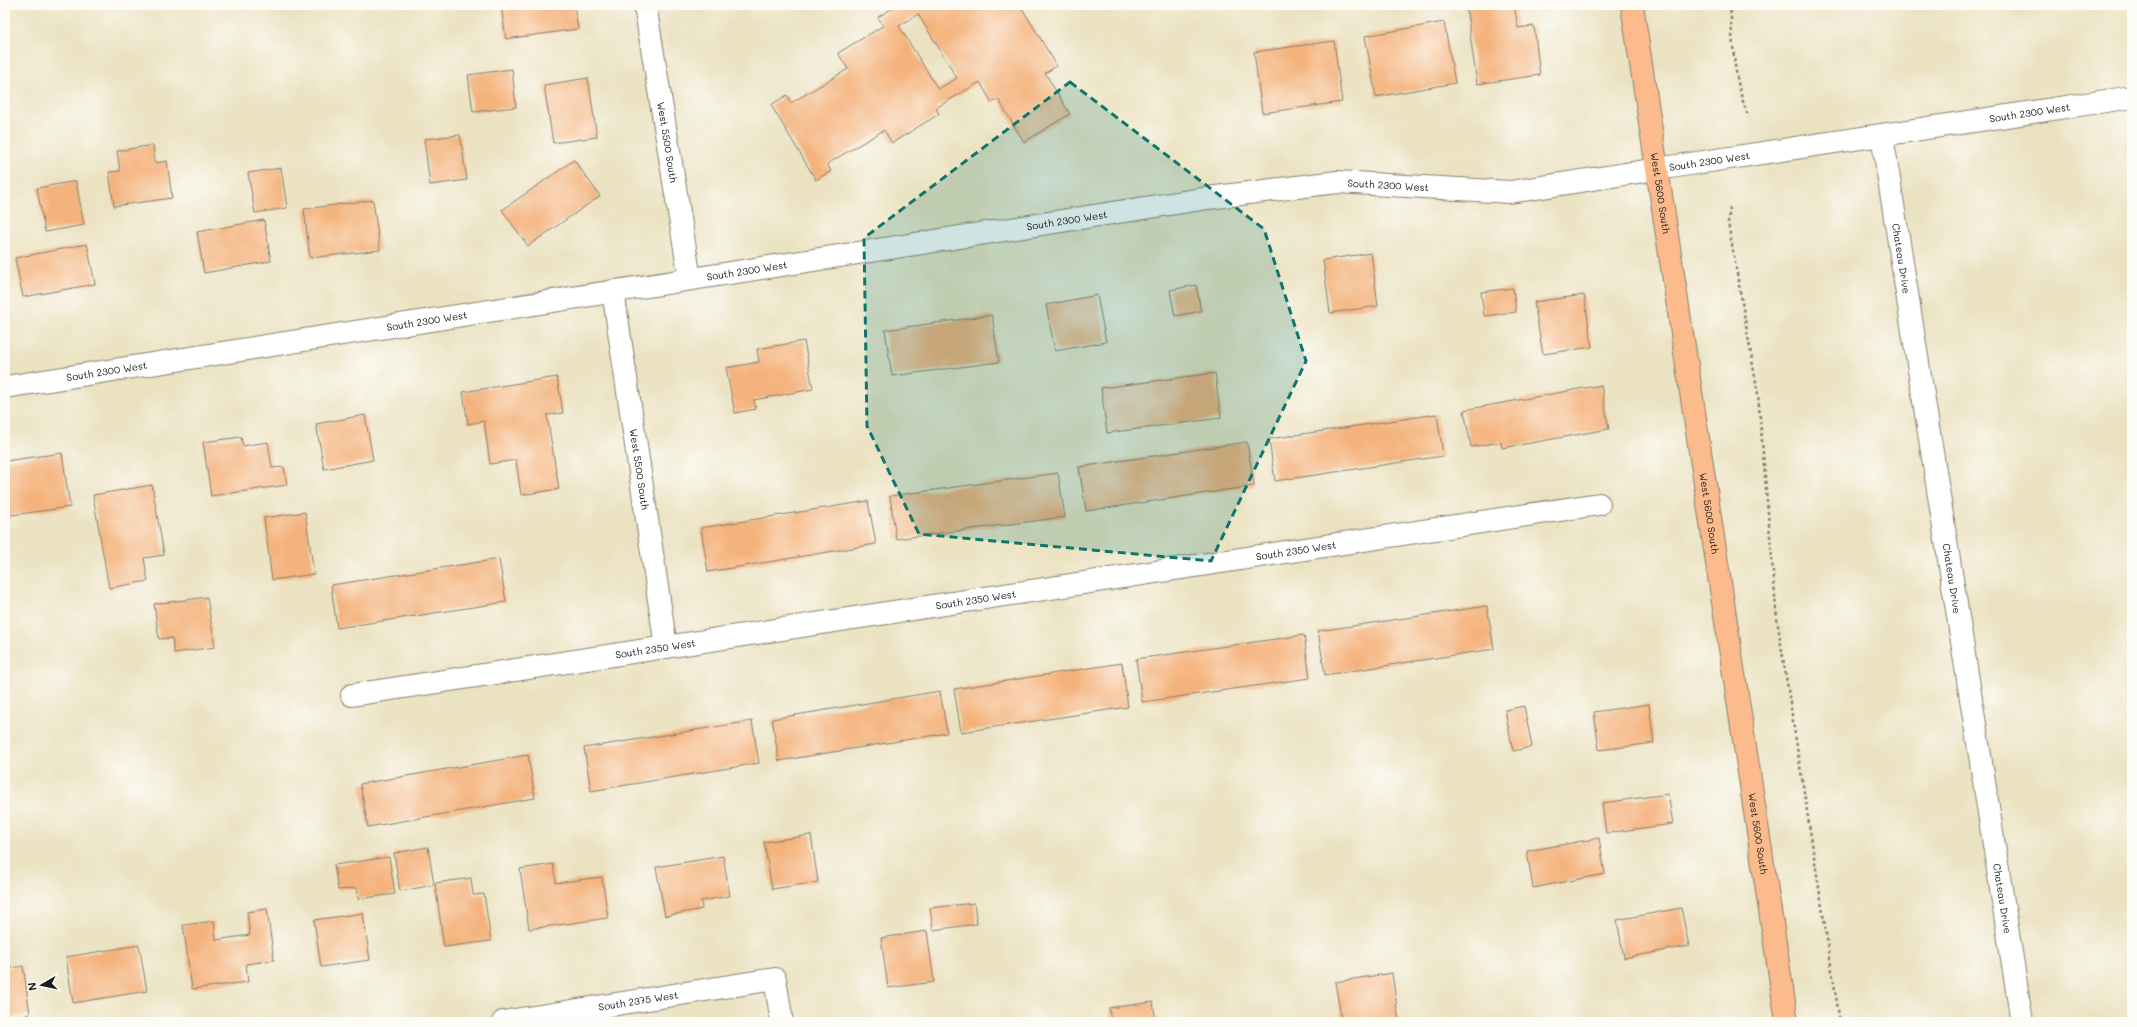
<svg xmlns="http://www.w3.org/2000/svg" width="2137" height="1027" font-family="Mali,sans-serif">
	<style>
		.building { fill: #f4b27b; fill-rule: evenodd }
		.lines { fill: none; stroke-linecap: round; stroke-linejoin: round }
		.minor-casing { stroke: #847f6e; stroke-width: 24 }
		.tertiary-casing { stroke: #847f6e; stroke-width: 24 }
		.primary-casing { stroke: #847f6e; stroke-width: 24 }
		.path { stroke: #847f6e; stroke-width: 2.5; stroke-dasharray: 3 3; stroke-linecap: butt }
		.minor { stroke: #fff; stroke-width: 22 }
		.tertiary { stroke: #fff; stroke-width: 22 }
		.primary { stroke: #fbbb8c; stroke-width: 22 }
		.marked { fill: #0f766e; fill-opacity: 0.2; stroke: #0f766e; stroke-width: 3; stroke-dasharray: 8 5; stroke-linejoin: round }
		.labels { text-anchor: middle; stroke-width: 3; stroke-linejoin: round; paint-order: stroke }
		.street-label { font-size: 10px; fill: #1c1c1c; stroke: #fdfcf7 }
	</style>
	<rect width="100%" height="100%" fill="#fdfcf7"/>
	<filter id="ink" filterUnits="userSpaceOnUse"><feTurbulence type="fractalNoise" baseFrequency=".025" numOctaves="2"/><feDisplacementMap in="SourceGraphic" scale="8" xChannelSelector="R" yChannelSelector="G"/><feConvolveMatrix kernelMatrix="1 2 1 2 8 2 1 2 1" color-interpolation-filters="sRGB"/></filter>
	<filter id="wash" filterUnits="userSpaceOnUse"><feTurbulence type="fractalNoise" baseFrequency=".012" numOctaves="4" result="noise"/><feDisplacementMap in="SourceGraphic" scale="16" xChannelSelector="R" yChannelSelector="G"/><feGaussianBlur stdDeviation="0.9" result="paint"/><feColorMatrix in="noise" values="0 0 0 0 0 0 0 0 0 0 0 0 0 0 0 0 0 1.4 0 .05"/><feComposite in="paint" operator="in"/></filter>
	<g filter="url(#wash)">
		<rect width="100%" height="100%" fill="#ebe2c1"/>
		<g id="blocks">
			<g class="building">
				<path d="M501 5H574L578 29 506 39Z"/>
				<path d="M898 5H1020L1057 66 1045 73 1070 114 1024 142 998 99 992 103 980 82 936 108 939 114 892 143 884 130 827 164 831 171 816 180 771 105 787 95 791 103 848 69 838 53 883 26 878 17ZM918 14 957 78 938 89 899 26Z"/>
				<path d="M1466 5H1514L1518 28 1534 26 1540 75 1477 84Z"/>
				<path d="M1444 22 1455 83 1376 97 1365 36Z"/>
				<path d="M1334 41 1342 102 1262 113 1254 52Z"/>
				<path d="M512 69 516 107 473 112 468 75Z"/>
				<path d="M588 78 597 137 553 143 544 85Z"/>
				<path d="M460 135 467 180 430 185 424 139Z"/>
				<path d="M153 145 155 163 167 161 172 198 114 206 109 172 120 171 117 151Z"/>
				<path d="M574 160 600 196 528 246 502 210Z"/>
				<path d="M281 168 287 208 255 213 248 173Z"/>
				<path d="M76 181 84 225 45 232 37 188Z"/>
				<path d="M373 200 380 250 310 258 304 209Z"/>
				<path d="M264 220 271 261 204 273 197 232Z"/>
				<path d="M87 244 95 284 23 297 15 258Z"/>
				<path d="M1371 253 1378 306 1330 313 1323 260Z"/>
				<path d="M1196 285 1201 311 1175 316 1170 290Z"/>
				<path d="M1513 288 1516 312 1484 316 1481 292Z"/>
				<path d="M1097 295 1106 342 1055 351 1046 305Z"/>
				<path d="M1584 295 1592 347 1543 354 1534 302Z"/>
				<path d="M992 315 999 362 892 376 885 330Z"/>
				<path d="M804 341 813 389 754 400 756 409 735 413 726 368 759 362 757 349Z"/>
				<path d="M1215 373 1221 418 1107 433 1101 388Z"/>
				<path d="M557 377 563 413 547 415 559 489 521 495 516 460 490 464 484 421 468 424 463 392Z"/>
				<path d="M1601 385 1609 429 1502 448 1501 442 1471 447 1464 410Z"/>
				<path d="M1437 414 1443 456 1275 481 1269 439Z"/>
				<path d="M365 415 373 460 324 469 316 424Z"/>
				<path d="M241 437 243 446 268 442 272 468 284 467 287 485 211 496 203 442Z"/>
				<path d="M1247 442 1254 486 1086 511 1079 467Z"/>
				<path d="M62 453 70 507 5 516V461Z"/>
				<path d="M1058 473 1065 517 896 539 890 496Z"/>
				<path d="M152 485 164 555 144 558 148 581 109 588 93 495Z"/>
				<path d="M868 501 876 544 708 572 701 528Z"/>
				<path d="M305 512 314 574 272 580 264 518Z"/>
				<path d="M499 559 506 602 337 628 331 585Z"/>
				<path d="M207 597 215 647 174 653 172 638 159 639 154 604Z"/>
				<path d="M1487 606 1494 649 1325 675 1318 631Z"/>
				<path d="M1304 635 1310 678 1142 702 1136 659Z"/>
				<path d="M1122 663 1128 707 961 732 954 689Z"/>
				<path d="M940 691 947 733 779 761 772 719Z"/>
				<path d="M1649 704 1654 743 1599 750 1594 712Z"/>
				<path d="M1524 706 1532 747 1513 751 1505 710Z"/>
				<path d="M752 721 759 763 591 791 584 748Z"/>
				<path d="M528 755 535 798 368 827 360 784Z"/>
				<path d="M1668 794 1673 824 1606 833 1602 803Z"/>
				<path d="M811 835 818 882 772 889 764 842Z"/>
				<path d="M1599 838 1605 874 1533 888 1527 851Z"/>
				<path d="M428 847 434 885 400 891 394 853Z"/>
				<path d="M723 856 730 896 701 901 702 909 665 916 656 867Z"/>
				<path d="M389 857 395 894 358 899 357 888 338 890 334 865Z"/>
				<path d="M553 864 556 883 602 877 608 918 529 929 520 869Z"/>
				<path d="M471 878 473 895 484 894 491 941 444 947 435 883Z"/>
				<path d="M974 903 977 924 933 930 930 908Z"/>
				<path d="M1681 908 1689 946 1624 958 1617 920Z"/>
				<path d="M267 909 274 960 246 964 248 982 192 989 183 925 214 921 216 940 250 935 247 912Z"/>
				<path d="M363 913 370 960 321 967 314 920Z"/>
				<path d="M927 931 934 982 888 988 881 938Z"/>
				<path d="M139 945 147 991 73 1003 66 957Z"/>
				<path d="M23 966 30 1014 5 1018V969Z"/>
				<path d="M1392 973 1399 1022H1342L1335 982Z"/>
				<path d="M1153 1002 1156 1022H1111L1109 1008Z"/>
			</g>
		</g>
	</g>
	<g filter="url(#ink)">
		<use href="#blocks" fill-opacity="0" stroke="#847f6e" stroke-width="1"/>
		<g class="lines">
			<g class="minor-casing">
				<g id="minor">
					<path id="s1" d="M645 5 690 279"/>
					<path id="s2" d="M1882 135 2022 1022"/>
					<path id="s3" d="M1657 169 2132 97"/>
					<path id="s4" d="M613 291 666 647"/>
					<path id="s5" d="M352 695 1599 504"/>
					<path id="s6" d="M503 1022 775 979 782 1022"/>
				</g>
			</g>
			<g class="tertiary-casing">
				<g id="tertiary">
					<path id="s7" d="M5 387 1208 198 1337 182 1510 192 1657 169"/>
				</g>
			</g>
			<g class="primary-casing">
				<g id="primary">
					<path id="s8" d="M1632 5 1787 1022"/>
				</g>
			</g>
			<g class="path">
				<path d="M1730 5C1733 43 1733 82 1749 117"/>
				<path d="M1730 208 1728 222 1758 394 1777 619 1840 1022"/>
			</g>
			<use href="#minor" class="minor"/>
			<use href="#tertiary" class="tertiary"/>
			<use href="#primary" class="primary"/>
		</g>
	</g>
	<path class="marked" d="M1070 82 1264 229 1306 361 1211 561 919 534 867 426 864 238Z"/>
	<g class="labels">
		<g class="street-label">
			<text dy="4" stroke="none"><textPath href="#s3" startOffset="377">South 2300 West</textPath></text>
			<text dy="4" stroke="none"><textPath href="#s1" startOffset="139">West 5500 South</textPath></text>
			<text dy="4" stroke="none"><textPath href="#s3" startOffset="53">South 2300 West</textPath></text>
			<text dy="4" stroke="none"><textPath href="#s7" startOffset="1399">South 2300 West</textPath></text>
			<text dy="4" stroke="none"><textPath href="#s8" startOffset="190">West 5600 South</textPath></text>
			<text dy="4" stroke="none"><textPath href="#s7" startOffset="1075">South 2300 West</textPath></text>
			<text dy="4" stroke="none"><textPath href="#s2" startOffset="125">Chateau Drive</textPath></text>
			<text dy="4" stroke="none"><textPath href="#s7" startOffset="751">South 2300 West</textPath></text>
			<text dy="4" stroke="none"><textPath href="#s7" startOffset="427">South 2300 West</textPath></text>
			<text dy="4" stroke="none"><textPath href="#s7" startOffset="103">South 2300 West</textPath></text>
			<text dy="4" stroke="none"><textPath href="#s4" startOffset="180">West 5500 South</textPath></text>
			<text dy="4" stroke="none"><textPath href="#s8" startOffset="514">West 5600 South</textPath></text>
			<text dy="4" stroke="none"><textPath href="#s5" startOffset="955">South 2350 West</textPath></text>
			<text dy="4" stroke="none"><textPath href="#s2" startOffset="449">Chateau Drive</textPath></text>
			<text dy="4" stroke="none"><textPath href="#s5" startOffset="631">South 2350 West</textPath></text>
			<text dy="4" stroke="none"><textPath href="#s5" startOffset="307">South 2350 West</textPath></text>
			<text dy="4" stroke="none"><textPath href="#s8" startOffset="838">West 5600 South</textPath></text>
			<text dy="4" stroke="none"><textPath href="#s2" startOffset="773">Chateau Drive</textPath></text>
			<text dy="4" stroke="none"><textPath href="#s6" startOffset="137">South 2375 West</textPath></text>
		</g>
	</g>
	<rect width="2137" height="1027" fill="none" stroke="#fdfcf7" stroke-width="20"/>
	<g transform="translate(42 985) rotate(261)" stroke="#fdfcf7" stroke-width="3" paint-order="stroke">
	<path d="M0-3L7 15L0 10L-7 15Z" fill="#1c1c1c"/>
	<text y="-6" font-size="11" font-weight="bold" text-anchor="middle" fill="#1c1c1c">N</text>
	</g>
</svg>
